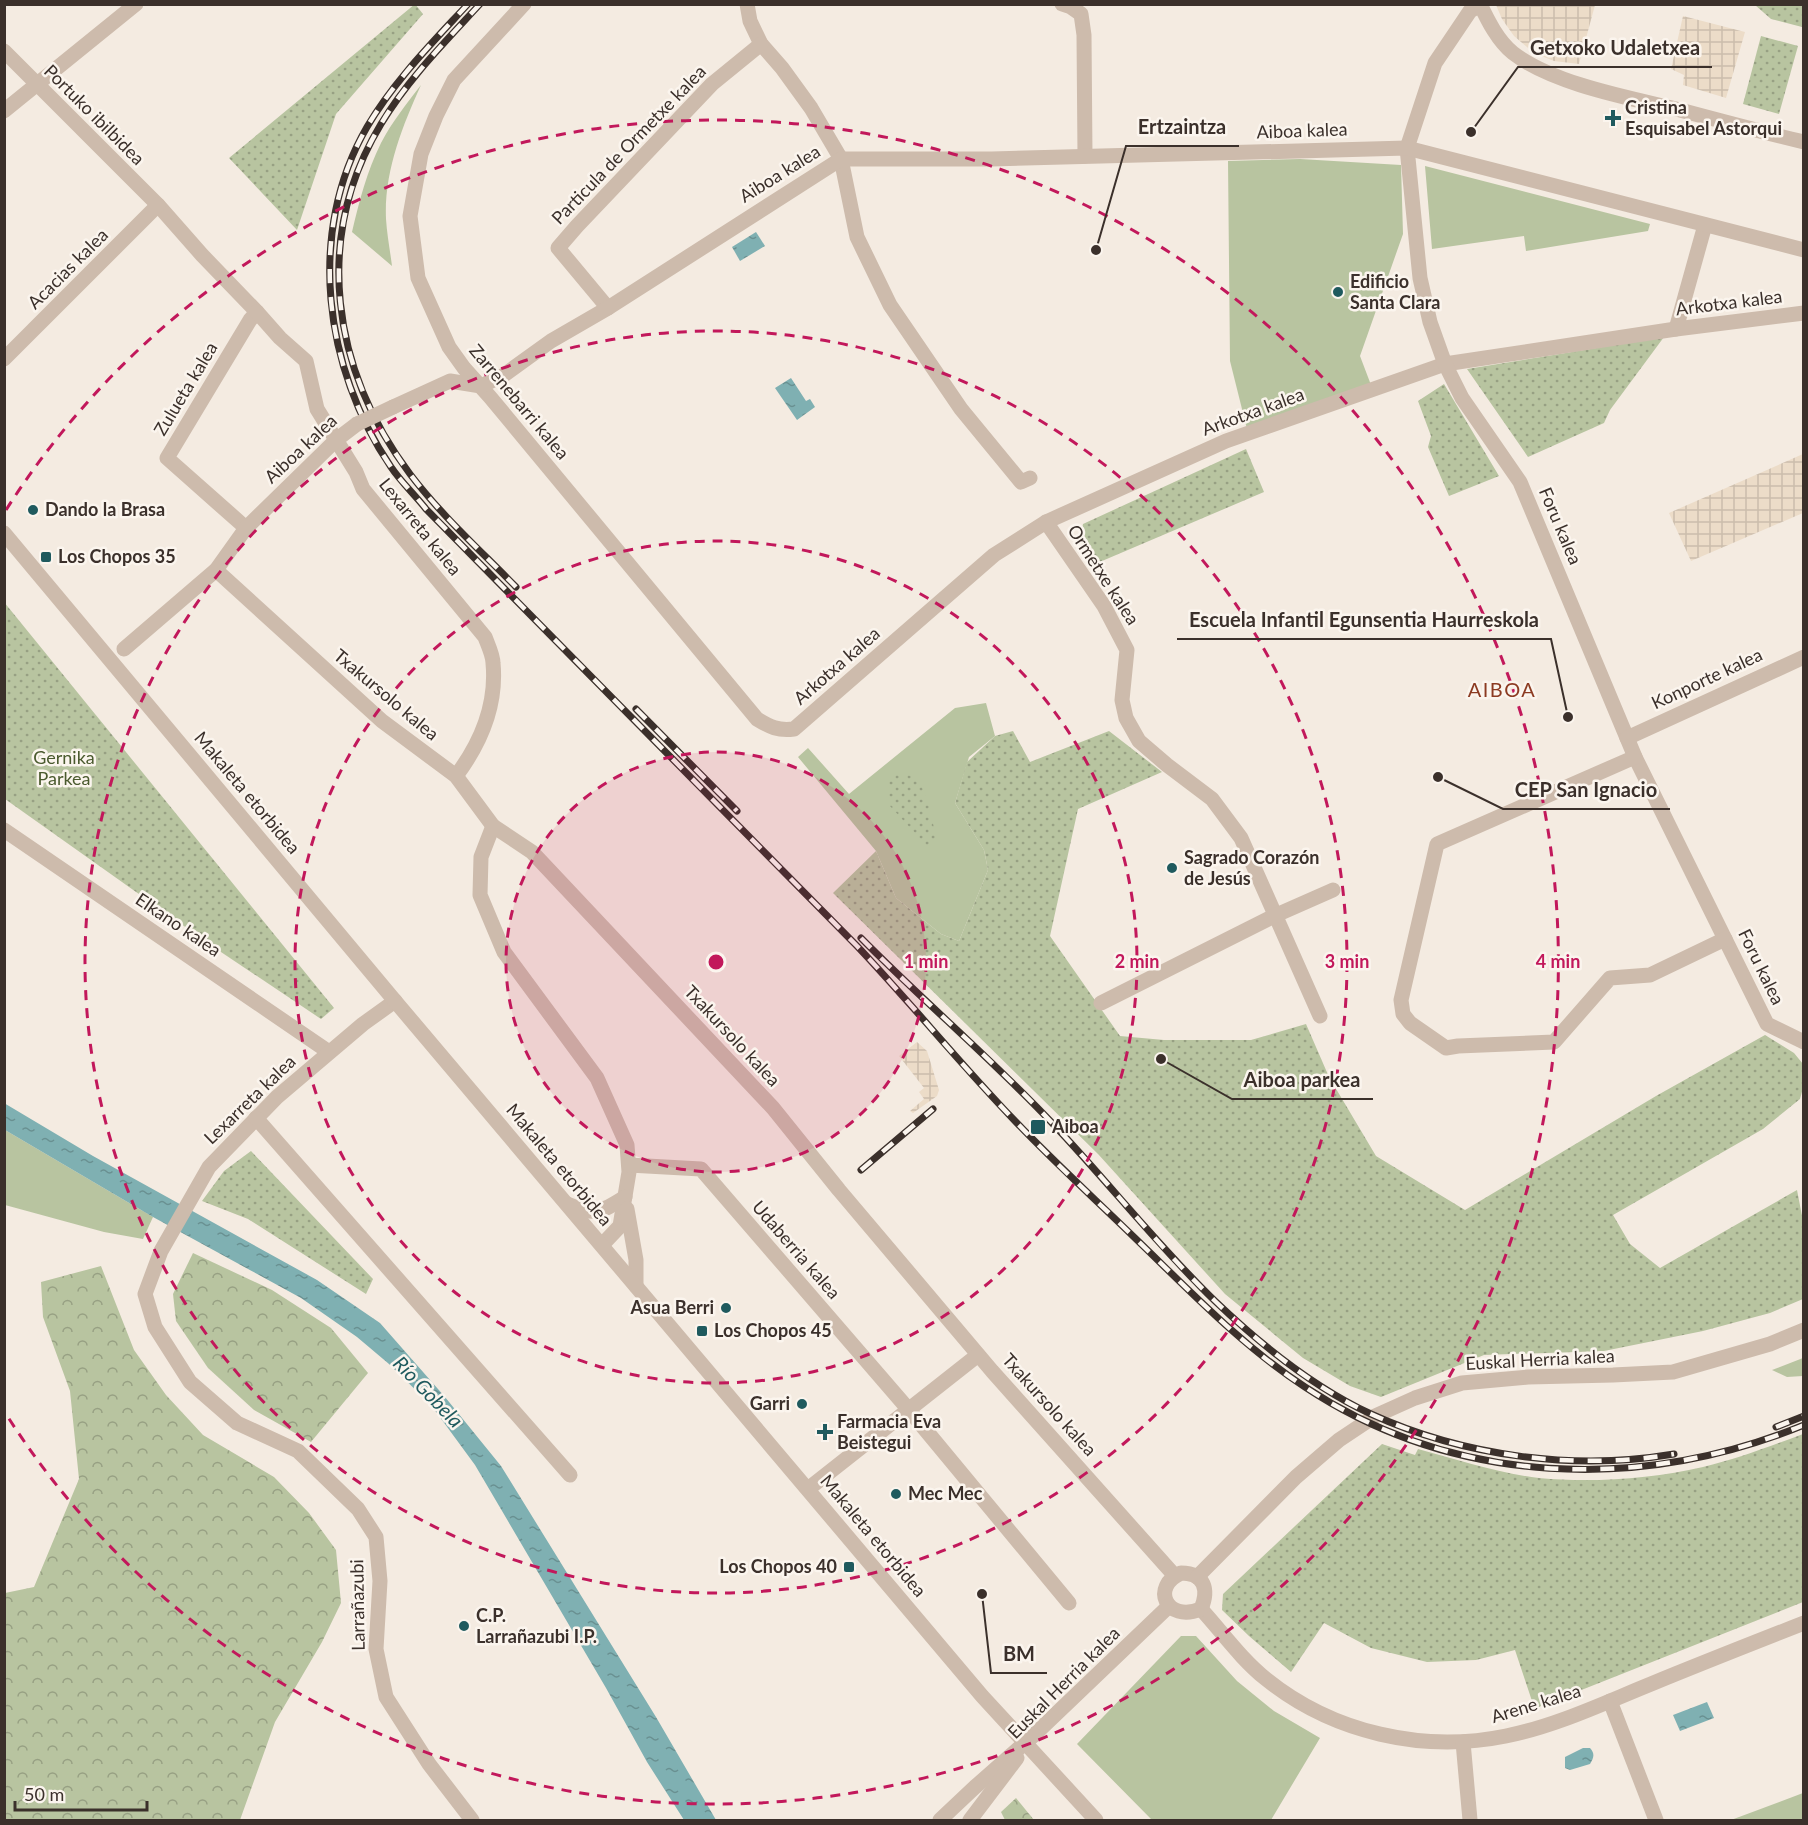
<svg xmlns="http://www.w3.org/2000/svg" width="1808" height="1825" font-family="Lato,sans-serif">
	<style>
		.green { fill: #b8c4a0 }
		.forest { fill: url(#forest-crowns) }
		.park { fill: url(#park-dots) }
		.plaza { fill: url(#plaza-grid) }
		.water { fill: url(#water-ripples) }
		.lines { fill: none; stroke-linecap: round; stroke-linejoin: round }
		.minor { stroke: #cdbbac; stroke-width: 15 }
		.tertiary { stroke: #cdbbac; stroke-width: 15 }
		.rail-casing { stroke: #3b302b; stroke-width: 7 }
		.rail { stroke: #fbf5ee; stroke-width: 4.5; stroke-dasharray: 14; stroke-linecap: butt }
		.minor-bridge { stroke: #cdbbac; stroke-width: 15 }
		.tertiary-bridge { stroke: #cdbbac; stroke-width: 15 }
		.ring { fill: none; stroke: #c2185b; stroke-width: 3; stroke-dasharray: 10 8 }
		.poi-dot { fill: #1f5a5e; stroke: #fbf5ee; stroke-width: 2 }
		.labels { text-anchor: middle; stroke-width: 5; stroke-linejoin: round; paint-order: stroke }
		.poi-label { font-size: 18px; font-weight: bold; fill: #3b302b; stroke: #fbf5ee; text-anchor: start }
		.street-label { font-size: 18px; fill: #3b302b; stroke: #fbf5ee }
		.park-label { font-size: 18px; fill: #4a5a2e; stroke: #fbf5ee }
		.neighbourhood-label { font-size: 20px; letter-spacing: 1.5px; fill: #8c3b22; stroke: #fbf5ee }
		.water-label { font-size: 20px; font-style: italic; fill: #1f5a5e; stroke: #fbf5ee }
		.centre { fill: #c2185b; stroke: #fbf5ee; stroke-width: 3 }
		.ring-label { font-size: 18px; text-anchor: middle; font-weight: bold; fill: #c2185b; stroke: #fbf5ee; stroke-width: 5; stroke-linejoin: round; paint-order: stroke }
		.leader { fill: none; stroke: #3b302b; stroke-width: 2 }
		.callout-dot { fill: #3b302b; stroke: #fbf5ee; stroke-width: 2 }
		.callout-label { font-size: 20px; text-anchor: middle; font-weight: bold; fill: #3b302b; stroke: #fbf5ee; stroke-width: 5; stroke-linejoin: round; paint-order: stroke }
	</style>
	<defs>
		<pattern id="forest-crowns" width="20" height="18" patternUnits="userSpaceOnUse" patternTransform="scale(1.5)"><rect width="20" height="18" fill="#b8c4a0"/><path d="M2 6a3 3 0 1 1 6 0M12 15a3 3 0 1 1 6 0" fill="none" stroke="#97a083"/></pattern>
		<pattern id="park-dots" width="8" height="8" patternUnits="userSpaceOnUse" patternTransform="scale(1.5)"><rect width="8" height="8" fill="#b8c4a0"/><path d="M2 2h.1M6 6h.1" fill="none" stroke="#97a083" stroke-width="1.8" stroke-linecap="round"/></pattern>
		<pattern id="plaza-grid" width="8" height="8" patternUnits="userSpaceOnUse" patternTransform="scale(1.5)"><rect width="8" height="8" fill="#ecdcc8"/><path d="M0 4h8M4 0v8" fill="none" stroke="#cbbdac"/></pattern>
		<pattern id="water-ripples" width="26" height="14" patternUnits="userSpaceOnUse" patternTransform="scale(1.5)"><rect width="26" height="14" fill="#7fb0b2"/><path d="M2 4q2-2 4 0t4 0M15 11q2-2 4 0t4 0" fill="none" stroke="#699091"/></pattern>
	</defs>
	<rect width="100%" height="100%" fill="#f4ebe1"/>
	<g class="green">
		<path d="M421 85C402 127 384 172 386 219 387 235 390 250 392 266L352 232C359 202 367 171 381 143 392 122 407 103 421 85Z"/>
		<path d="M1300 159 1401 165 1403 234 1360 356 1371 385 1248 433 1230 361 1228 161Z"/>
		<path d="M1425 166 1650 224 1648 231 1526 251 1524 236 1432 249Z"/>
		<path d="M986 703 995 736 969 757 955 803 984 850 988 870 959 941 941 934 896 898 876 851 798 757 808 748 849 794 955 708Z"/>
		<path d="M5 1130 153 1217 143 1239 104 1232 5 1205Z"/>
		<path d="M1803 1358V1376L1787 1377 1772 1370Z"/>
		<path d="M1181 1636H1196L1237 1681 1274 1711 1320 1738 1271 1820H1152L1077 1744Z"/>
		<path d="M1803 1793V1820H1731Z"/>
	</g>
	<g class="forest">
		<path d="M193 1253 272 1290 331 1328 368 1373 311 1442 254 1410 208 1368 176 1321 173 1294Z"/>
		<path d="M101 1266 134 1350 166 1395 203 1435 274 1477 309 1513 336 1550 341 1603 322 1642 275 1722 240 1820H5V1593L34 1587 79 1479 70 1391 43 1317 41 1282Z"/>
		<path d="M1016 1798 1034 1820H1005L1001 1812Z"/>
	</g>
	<g class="park">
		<path d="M415 4 423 14 336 114 297 230 229 158Z"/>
		<path d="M1755 5H1803L1802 27 1771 19Z"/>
		<path d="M1761 36 1798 46 1779 114 1743 104Z"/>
		<path d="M1664 337 1610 410 1604 423 1528 457 1467 369Z"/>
		<path d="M1444 384 1499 476 1449 496 1428 447 1431 436 1418 401Z"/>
		<path d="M1246 449 1264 492 1095 564 1080 541 1083 524Z"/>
		<path d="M4 602 334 1008 321 1019 215 948 5 799Z"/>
		<path d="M1013 731 1030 762 1109 731 1162 772 1078 809 1050 936 1120 1036 1164 1040H1251L1306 1024 1329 1077 1376 1156 1465 1210 1656 1096 1765 1035 1794 1053 1803 1064V1088L1800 1099 1763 1129 1613 1215 1630 1244 1660 1268 1797 1190 1803 1221V1299L1770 1313 1703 1331 1604 1351 1484 1355 1381 1397 1350 1386 1303 1358 1225 1294 1098 1154 833 893 876 851 896 898 941 934 959 941 988 870 984 850 955 803 967 762 995 736Z"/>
		<path d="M906 774 919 779 929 806 937 841 933 847 927 846 890 806 887 797V781L895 775Z"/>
		<path d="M251 1151 373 1279 366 1294 248 1219 202 1201 224 1171Z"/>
		<path d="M1803 1434V1602L1536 1708 1534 1707 1515 1650 1476 1660 1427 1662 1371 1648 1324 1623 1291 1672 1249 1636 1222 1610 1223 1594 1382 1444 1415 1455 1418 1449C1458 1460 1498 1473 1539 1478 1592 1483 1651 1479 1703 1467 1737 1459 1771 1446 1803 1434Z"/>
	</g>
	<g class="plaza">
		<path d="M1496 5H1595L1579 64 1554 61 1534 53 1514 36 1502 19Z"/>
		<path d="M1683 16 1745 32 1726 98 1683 85 1684 75 1671 69Z"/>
		<path d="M1803 454V513L1691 561 1669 513Z"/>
		<path d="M917 1042 927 1051 939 1090 937 1096 913 1113 910 1111 924 1099 919 1092 924 1088 899 1056Z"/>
	</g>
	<g class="water">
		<path d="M756 232 765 246 740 261 732 247Z"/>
		<path d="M791 378 806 401 810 399 815 407 797 420 775 388Z"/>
		<path d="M4 1103 93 1156 317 1280 380 1323 445 1397 501 1466 656 1717 716 1820H684L647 1762 606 1688 475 1465 431 1405 389 1364 357 1337 301 1298 153 1217 5 1130Z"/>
		<path d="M1707 1702 1714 1718 1680 1731 1673 1715Z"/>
		<path d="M1583 1748H1590C1595 1754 1594 1757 1590 1764L1570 1770 1565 1768V1757Z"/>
	</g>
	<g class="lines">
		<g class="minor">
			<path d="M524 4 454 80 436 116 421 154 410 216 418 278 449 347 464 368 490 397 757 719C770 727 778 731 794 729L994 555 1046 522 1226 441 1445 364 1676 329 1804 313"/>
			<path d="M747 4 750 21 761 44 782 68 811 108 841 159 857 237 890 305 961 409 1021 482 1030 478"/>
			<path d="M1062 4 1071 7 1081 14 1084 35 1085 156"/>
			<path d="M1480 5 1470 11 1435 63 1407 148 1420 278 1430 322 1445 364 1462 398 1520 482 1635 757 1767 1024 1804 1042"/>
			<path d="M4 51 158 205 202 255 257 312 250 320 167 458 246 528"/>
			<path d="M4 111 136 4"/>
			<path d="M608 308 558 248 577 226 712 84 761 44"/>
			<path d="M257 312 280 338 306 361 317 409 356 472 363 489 485 637C488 645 493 655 493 663 497 705 480 744 456 776"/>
			<path d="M1676 329 1705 225"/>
			<path d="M4 359 158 205"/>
			<path d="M393 407 450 381 481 386 504 375 551 341 608 308 841 159H992L1407 148 1804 250"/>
			<path d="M1046 522 1104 606 1127 650 1122 700 1126 718 1139 741 1167 765 1212 799 1241 838 1320 1016"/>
			<path d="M216 570 382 721 456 776 493 826 532 852 773 1108 839 1190 992 1371 1175 1576"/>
			<path d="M124 649 216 570 246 528 336 440 357 424"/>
			<path d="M1627 738 1804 657"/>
			<path d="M1635 757 1437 844 1401 1000 1403 1014 1410 1023 1446 1048 1458 1046 1554 1042 1610 978 1650 975 1725 939"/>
			<path d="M493 826 481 857 480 895 504 952 597 1078 627 1145 629 1172 620 1226 602 1245"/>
			<path d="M4 830 329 1052"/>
			<path d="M395 1001 363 1024 277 1097 209 1167 161 1251 145 1294 155 1327 190 1382 237 1423 298 1451 358 1509 376 1537 380 1581 376 1649 386 1697 429 1764 472 1820"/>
			<path d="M1101 1003 1274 916 1333 890"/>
			<path d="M256 1118 570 1475"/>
			<path d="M629 1165 701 1169 909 1410 1069 1603"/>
			<path d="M567 1204C595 1216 600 1213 625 1197"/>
			<path d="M627 1209 636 1260V1286"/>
			<path d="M808 1489 978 1355"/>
			<path d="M1201 1609C1222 1632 1241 1659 1266 1679 1333 1733 1423 1753 1506 1736 1556 1726 1604 1703 1651 1684 1702 1663 1753 1643 1804 1623"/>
			<path d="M1610 1701 1656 1820"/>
			<path d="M1463 1742 1470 1820"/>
		</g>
		<g class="tertiary">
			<path d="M1480 4C1488 21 1498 41 1513 53 1553 84 1630 98 1680 110 1721 121 1762 132 1804 142"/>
			<path d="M4 533 395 1001 982 1696 1096 1820"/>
			<path d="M1181 1573C1205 1573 1209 1590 1201 1609 1165 1623 1151 1586 1181 1573Z"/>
			<path d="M1197 1577 1296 1477 1339 1440 1375 1416 1415 1398 1462 1383 1528 1377 1613 1375 1673 1372 1770 1344 1804 1330"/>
			<path d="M1034 1735 1169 1606"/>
		</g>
		<g class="rail-casing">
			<g id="rail">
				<path d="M468 4C432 43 394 81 367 127 306 232 324 369 391 467 401 482 415 495 426 509L857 946C911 1003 961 1065 1016 1122 1054 1162 1096 1200 1136 1239 1190 1291 1242 1346 1305 1387 1455 1486 1640 1492 1804 1425"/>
				<path d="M480 4C445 42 408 79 381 124 312 238 332 370 410 474 441 515 480 550 516 587"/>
				<path d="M636 709 737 811"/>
				<path d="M861 938C924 1002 993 1060 1054 1125 1109 1183 1158 1246 1215 1301 1261 1345 1313 1387 1371 1414 1463 1456 1574 1471 1674 1454"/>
				<path d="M861 1170 933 1109"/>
				<path d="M1776 1427 1804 1416"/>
			</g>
		</g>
		<use href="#rail" class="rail"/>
		<path class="minor-bridge" d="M357 424 393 407"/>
		<g class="tertiary-bridge">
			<path d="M940 1820 975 1787 1034 1735"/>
			<path d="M970 1820 1017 1758"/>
		</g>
	</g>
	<circle cx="716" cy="962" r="210" fill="#c2185b" fill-opacity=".12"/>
	<g class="ring">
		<circle cx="716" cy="962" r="210"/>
		<circle cx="716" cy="962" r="421"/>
		<circle cx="716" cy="962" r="631"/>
		<path d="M6 510A842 842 0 1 1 6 1414"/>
	</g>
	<g class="poi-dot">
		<path d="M1610 109h6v6h6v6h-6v6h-6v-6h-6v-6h6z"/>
		<circle cx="1338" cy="292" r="6"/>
		<circle cx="33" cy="510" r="6"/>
		<rect x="40" y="551" width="12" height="12" rx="3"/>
		<circle cx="1172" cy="868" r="6"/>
		<rect x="1030" y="1119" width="16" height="16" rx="3"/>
		<circle cx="726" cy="1308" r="6"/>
		<rect x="696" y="1325" width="12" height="12" rx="3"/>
		<circle cx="802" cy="1404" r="6"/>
		<path d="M822 1423h6v6h6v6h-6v6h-6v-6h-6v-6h6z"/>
		<circle cx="896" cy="1494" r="6"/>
		<rect x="843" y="1561" width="12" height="12" rx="3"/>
		<circle cx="464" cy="1626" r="6"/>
	</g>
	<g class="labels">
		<g class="poi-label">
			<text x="1625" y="114">Cristina<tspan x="1625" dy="21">Esquisabel Astorqui</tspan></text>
			<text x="1350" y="288">Edificio<tspan x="1350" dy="21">Santa Clara</tspan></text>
			<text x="45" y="516">Dando la Brasa</text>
			<text x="58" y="563">Los Chopos 35</text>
			<text x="1184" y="864">Sagrado Corazón<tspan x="1184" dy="21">de Jesús</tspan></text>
			<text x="1052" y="1133">Aiboa</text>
			<text x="714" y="1314" text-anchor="end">Asua Berri</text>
			<text x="714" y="1337">Los Chopos 45</text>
			<text x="790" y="1410" text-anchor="end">Garri</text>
			<text x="837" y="1428">Farmacia Eva<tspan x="837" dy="21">Beistegui</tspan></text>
			<text x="908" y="1500">Mec Mec</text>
			<text x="837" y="1573" text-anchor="end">Los Chopos 40</text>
			<text x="476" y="1622">C.P.<tspan x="476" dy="21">Larrañazubi I.P.</tspan></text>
		</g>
		<g class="street-label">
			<text transform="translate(94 115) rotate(45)" y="6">Portuko ibilbidea</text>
			<text transform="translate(1302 131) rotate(-2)" y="6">Aiboa kalea</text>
			<text transform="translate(629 145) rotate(-46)" y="6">Particula de Ormetxe kalea</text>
			<text transform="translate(780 174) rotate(-32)" y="6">Aiboa kalea</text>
			<text transform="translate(68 269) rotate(-45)" y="6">Acacias kalea</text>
			<text transform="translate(1729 303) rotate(-7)" y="6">Arkotxa kalea</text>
			<text transform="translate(186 389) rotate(-59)" y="6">Zulueta kalea</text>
			<text transform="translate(519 402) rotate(50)" y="6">Zarrenebarri kalea</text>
			<text transform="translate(1253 412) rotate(-20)" y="6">Arkotxa kalea</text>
			<text transform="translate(301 449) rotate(-43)" y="6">Aiboa kalea</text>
			<text transform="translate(1560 526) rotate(67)" y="6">Foru kalea</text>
			<text transform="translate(420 527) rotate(51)" y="6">Lexarreta kalea</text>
			<text transform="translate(1103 575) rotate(57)" y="6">Ormetxe kalea</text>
			<text transform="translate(837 666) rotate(-41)" y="6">Arkotxa kalea</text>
			<text transform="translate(1707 679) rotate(-25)" y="6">Konporte kalea</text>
			<text transform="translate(386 695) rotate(40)" y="6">Txakursolo kalea</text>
			<text transform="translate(247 793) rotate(50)" y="6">Makaleta etorbidea</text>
			<text transform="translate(178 925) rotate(34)" y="6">Elkano kalea</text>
			<text transform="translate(1761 967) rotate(64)" y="6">Foru kalea</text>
			<text transform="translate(732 1036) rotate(47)" y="6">Txakursolo kalea</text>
			<text transform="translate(250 1100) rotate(-44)" y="6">Lexarreta kalea</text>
			<text transform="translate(559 1165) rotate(50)" y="6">Makaleta etorbidea</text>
			<text transform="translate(796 1250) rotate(49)" y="6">Udaberria kalea</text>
			<text transform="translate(1540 1360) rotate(-3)" y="6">Euskal Herria kalea</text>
			<text transform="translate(1049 1405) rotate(48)" y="6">Txakursolo kalea</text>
			<text transform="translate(873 1536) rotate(50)" y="6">Makaleta etorbidea</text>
			<text transform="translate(358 1605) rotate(-91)" y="6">Larrañazubi</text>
			<text transform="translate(1064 1683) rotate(-45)" y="6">Euskal Herria kalea</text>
			<text transform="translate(1536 1704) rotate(-17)" y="6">Arene kalea</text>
		</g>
		<g class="park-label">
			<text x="64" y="764">Gernika<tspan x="64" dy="21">Parkea</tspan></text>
		</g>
		<g class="neighbourhood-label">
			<text x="1502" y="697">AIBOA</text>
		</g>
		<g class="water-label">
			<text transform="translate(428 1392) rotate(46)" y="7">Río Gobela</text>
		</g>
	</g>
	<circle cx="716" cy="962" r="9" class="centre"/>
	<g class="ring-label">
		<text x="926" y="968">1 min</text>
		<text x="1137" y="968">2 min</text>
		<text x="1347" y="968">3 min</text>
		<text x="1558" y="968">4 min</text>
	</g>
	<path class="leader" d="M1471 132L1518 67H1712M1096 250L1126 146H1239M1568 717L1551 639H1177M1438 777L1503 809H1670M1161 1059L1232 1099H1373M982 1594L991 1673H1047"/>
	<g class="callout-dot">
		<circle cx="1471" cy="132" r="6"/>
		<circle cx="1096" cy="250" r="6"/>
		<circle cx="1568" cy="717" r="6"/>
		<circle cx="1438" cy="777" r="6"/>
		<circle cx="1161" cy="1059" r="6"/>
		<circle cx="982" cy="1594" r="6"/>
	</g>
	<g class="callout-label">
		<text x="1615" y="55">Getxoko Udaletxea</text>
		<text x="1182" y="134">Ertzaintza</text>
		<text x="1364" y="627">Escuela Infantil Egunsentia Haurreskola</text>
		<text x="1586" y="797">CEP San Ignacio</text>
		<text x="1302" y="1087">Aiboa parkea</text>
		<text x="1019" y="1661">BM</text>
	</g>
	<rect width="1808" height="1825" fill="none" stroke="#3b302b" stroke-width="12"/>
	<path d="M15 1801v9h132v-9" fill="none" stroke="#3b302b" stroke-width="3"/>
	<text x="24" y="1801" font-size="18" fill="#3b302b" stroke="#fbf5ee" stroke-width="4.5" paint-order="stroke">50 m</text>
</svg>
